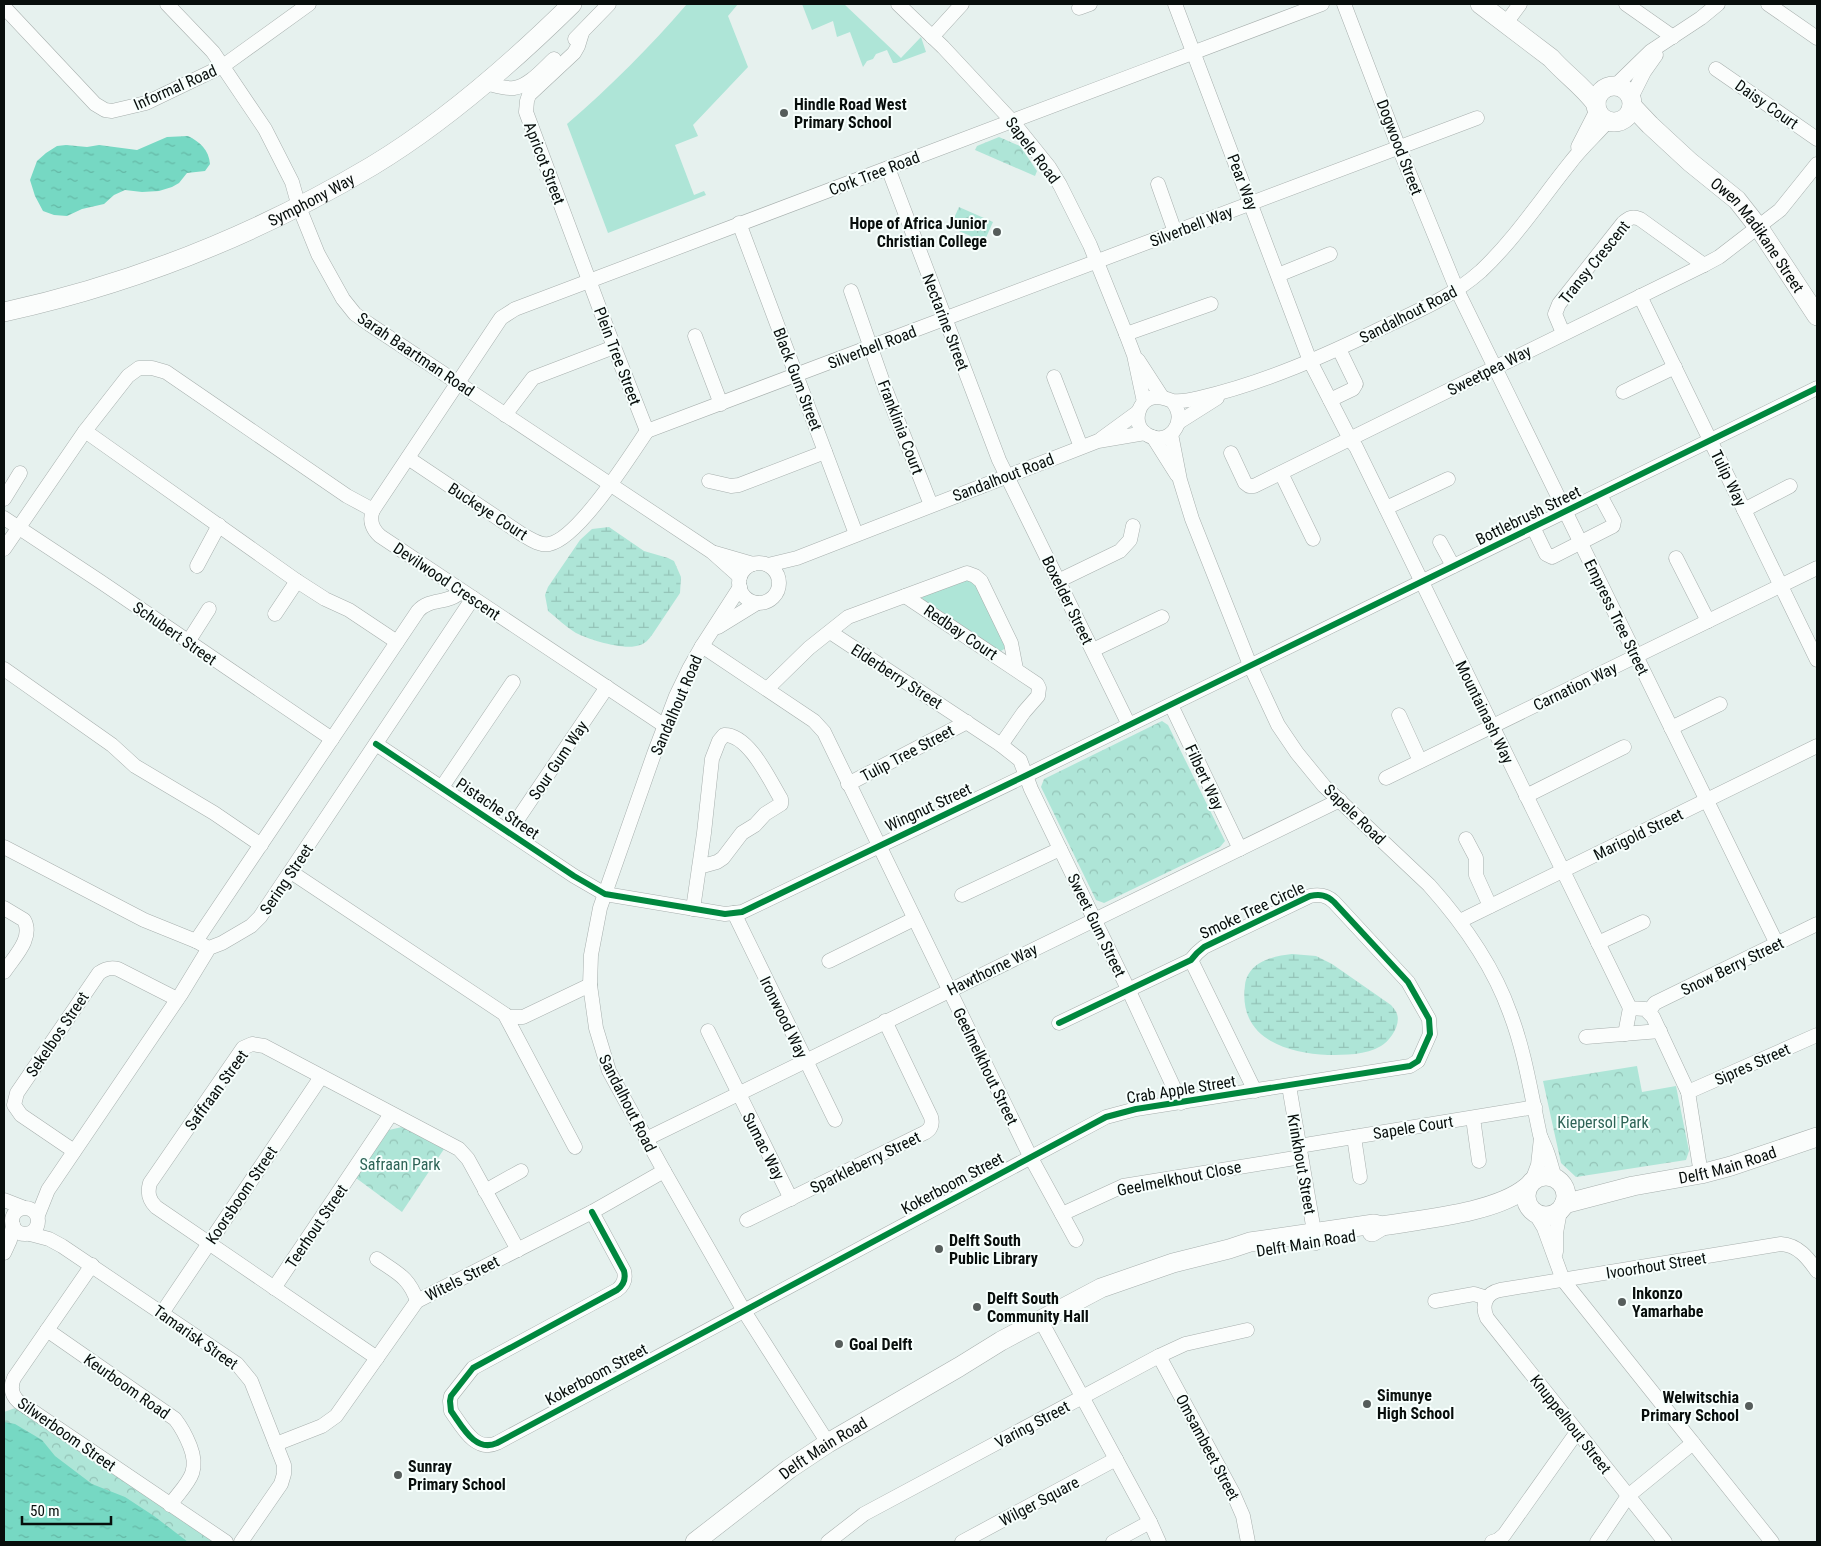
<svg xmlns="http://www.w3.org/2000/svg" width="1821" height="1546" font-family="'Roboto Condensed',sans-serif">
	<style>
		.grass { fill: #aee5d7 }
		.wetland { fill: url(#wetland-marsh) }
		.park { fill: url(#park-crowns) }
		.water { fill: url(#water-ripples) }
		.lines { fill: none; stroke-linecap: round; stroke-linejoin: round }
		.street-casing { stroke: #a7afad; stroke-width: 15 }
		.secondary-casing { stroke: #a7afad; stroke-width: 20 }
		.street { stroke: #fbfdfc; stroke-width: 14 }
		.secondary { stroke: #fbfdfc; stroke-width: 19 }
		.cycleway-casing { stroke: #f7fffd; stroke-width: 9 }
		.cycleway { stroke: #00873e; stroke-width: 6 }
		.poi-dot { fill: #565d5b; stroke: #f7fffd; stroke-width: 2 }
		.labels { text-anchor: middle; stroke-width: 4; stroke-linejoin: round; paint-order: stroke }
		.street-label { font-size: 16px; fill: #080e0c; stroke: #f7fffd }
		.poi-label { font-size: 16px; font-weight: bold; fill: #080e0c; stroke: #f7fffd; text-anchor: start }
		.park-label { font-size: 16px; fill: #2d6356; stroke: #f7fffd }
	</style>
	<defs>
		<pattern id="wetland-marsh" width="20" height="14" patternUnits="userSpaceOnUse" patternTransform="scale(1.25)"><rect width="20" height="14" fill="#aee5d7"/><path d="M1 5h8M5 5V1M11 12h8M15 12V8" fill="none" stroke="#94c3b7"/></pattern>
		<pattern id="park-crowns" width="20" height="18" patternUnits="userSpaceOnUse" patternTransform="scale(1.25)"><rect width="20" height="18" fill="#aee5d7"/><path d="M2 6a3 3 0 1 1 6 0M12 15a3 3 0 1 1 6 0" fill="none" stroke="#94c3b7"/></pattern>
		<pattern id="water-ripples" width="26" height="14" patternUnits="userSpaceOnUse" patternTransform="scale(1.25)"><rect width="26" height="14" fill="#76d8c3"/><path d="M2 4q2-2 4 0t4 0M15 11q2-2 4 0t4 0" fill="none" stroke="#65b8a6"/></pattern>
	</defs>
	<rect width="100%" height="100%" fill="#e6f1ee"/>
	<g class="grass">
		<path d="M687 4H738L728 16 748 67 693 125 698 136 675 145 694 195 704 191 706 195 608 233 567 124C610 87 650 47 687 4Z"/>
		<path d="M802 4H844L901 58 921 37 926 52 896 63H893L887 50 876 54 873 59 867 61 863 67 850 32 837 37 833 21 812 30Z"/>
		<path d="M964 577 975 580 1006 648 999 652 922 600 923 594Z"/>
	</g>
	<g class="wetland">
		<path d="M609 527 644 551 668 558 674 561 681 577 680 593 652 635C648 640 646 643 640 645 625 651 590 640 576 633 566 627 557 618 548 611L545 595 548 587 580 540 592 529Z"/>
		<path d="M1292 954 1316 956 1332 964 1391 1005C1393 1008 1396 1010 1397 1014 1401 1025 1390 1041 1381 1046 1366 1055 1345 1055 1328 1055 1285 1053 1238 1038 1245 985 1248 962 1273 956 1292 954Z"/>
	</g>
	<g class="park">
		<path d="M999 137 1020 146 1037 171 1035 176 975 150 977 146Z"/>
		<path d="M959 207 993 222 984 242 950 227Z"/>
		<path d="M1162 721 1168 725 1225 841 1220 847 1104 903 1096 900 1041 787 1044 779Z"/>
		<path d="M1637 1066 1642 1092 1676 1086 1689 1151 1686 1160 1576 1177 1561 1163 1543 1081Z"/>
		<path d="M402 1127 444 1149 402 1212 356 1178 389 1130Z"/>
		<path d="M18 1407 217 1542H4V1412Z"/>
	</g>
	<g class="water">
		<path d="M188 136C200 142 209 150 210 164L205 171 187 173 179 183 172 187 159 191 142 192 125 190 114 195 104 204 82 209 67 216 54 215 43 211 35 196 30 180 37 161 46 153 57 146 66 145 87 147 99 145 137 150 167 137Z"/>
		<path d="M4 1422 15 1424 42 1440 55 1456 92 1484 125 1497 154 1516 188 1542H4Z"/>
	</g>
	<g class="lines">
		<g class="street-casing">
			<g id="street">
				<path d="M167 4 213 52 265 129 292 182 299 207 318 254 343 299 355 314 369 324 712 552 740 577"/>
				<path d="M898 4 943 47 1012 121 1049 167 1060 185 1090 245 1126 334 1134 355 1144 402"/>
				<path d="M1175 4 1310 361 1350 439 1356 447 1630 1008 1645 1009 1653 1017 1688 1092 1701 1174"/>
				<path d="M1344 4 1399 148 1457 290 1777 944"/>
				<path d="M1626 4 1673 37"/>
				<path d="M1768 4 1817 38"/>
				<path d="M4 7 95 104 105 110 112 111 146 103 223 66 309 4"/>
				<path d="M1079 8 1090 4"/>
				<path d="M1506 23 1520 4"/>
				<path d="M582 33 578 46 574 53 529 95 527 101 526 112 614 347 647 431"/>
				<path d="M932 37 962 4"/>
				<path d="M575 39 609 4"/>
				<path d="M1716 69 1817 139"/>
				<path d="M485 83C494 85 505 89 514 88 529 86 543 69 554 59"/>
				<path d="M1615 86 1651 51 1701 18 1718 4"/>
				<path d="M1631 98 1644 72 1656 55"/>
				<path d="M1578 147 1597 110"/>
				<path d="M888 168 999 460 1129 725"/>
				<path d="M1158 184 1175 232"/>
				<path d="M739 223 856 534"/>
				<path d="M1278 275 1330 254"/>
				<path d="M851 291 885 388 931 505"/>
				<path d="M1640 296 1817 660"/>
				<path d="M1563 333 1555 314 1559 304 1623 223C1629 218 1632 216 1640 219L1704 265"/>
				<path d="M1126 334 1211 304"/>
				<path d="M695 336 721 404"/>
				<path d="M1138 360 1162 397"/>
				<path d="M1054 377 1081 447"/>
				<path d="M1623 392 1675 367"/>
				<path d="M1330 400 1353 389 1356 384 1339 349"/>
				<path d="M1172 401C1190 421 1168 449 1146 434 1131 423 1138 399 1155 397 1163 396 1167 400 1173 401 1182 402 1191 400 1199 398 1264 383 1327 355 1386 326 1420 310 1453 296 1481 271 1515 239 1541 199 1570 163 1581 148 1596 135 1608 121"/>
				<path d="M505 415 533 378 614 347"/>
				<path d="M1179 422 1217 398"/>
				<path d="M85 431 297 581 325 599 349 610 397 642"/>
				<path d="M647 431 1477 118"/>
				<path d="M1171 434 1180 480 1192 519 1250 665 1278 725 1297 753 1324 786 1429 885C1463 923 1493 965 1510 1013 1525 1052 1531 1094 1540 1135 1542 1141 1545 1146 1547 1152 1550 1160 1552 1169 1555 1178"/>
				<path d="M1153 437 1177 475"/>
				<path d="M1101 439 1138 412"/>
				<path d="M1231 453 1245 483 1249 486H1254L1704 265 1719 257 1780 210 1817 164"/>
				<path d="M408 458 523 535C531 539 540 546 549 544 578 539 630 456 647 431"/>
				<path d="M1281 473 1313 539"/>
				<path d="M709 481 731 486 739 485 825 452"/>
				<path d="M4 499 20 473"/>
				<path d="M1386 508 1448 479"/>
				<path d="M1744 510 1790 486"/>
				<path d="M4 518 101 582 332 739"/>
				<path d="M1533 527 1546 554 1552 557 1613 526 1614 521 1600 495"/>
				<path d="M1440 542 1453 566"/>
				<path d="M4 549 85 431 128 376 139 368H152L166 372 347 496 373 510"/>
				<path d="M715 553 753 564"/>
				<path d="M1676 558 1708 621"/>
				<circle cx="759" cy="583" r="20"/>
				<path d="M768 565 797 558 1098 441 1145 433"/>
				<path d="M197 566 219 525"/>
				<path d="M1058 581 1120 551 1130 540 1133 526"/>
				<path d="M740 587 702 646 689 669 676 696 654 754 600 908 591 955 590 985 596 1028 609 1071 664 1171 744 1311 828 1443"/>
				<path d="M905 596 1037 684 1039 688 1038 696 1024 712 1001 745"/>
				<path d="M275 614 297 581"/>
				<path d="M718 627 757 603"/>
				<path d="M830 632 1001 745 1020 760 1031 789 1129 991 1181 1103"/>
				<path d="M188 642 209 609"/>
				<path d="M702 646 814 721 824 732 1030 1156 1076 1240"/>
				<path d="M1093 650 1162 617"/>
				<path d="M4 669 112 745 135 766 214 813 261 845"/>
				<path d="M767 689 809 648 848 617 967 573 975 576 981 581 1011 643 1016 669"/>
				<path d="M1171 705 1240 849"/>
				<path d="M1399 715 1420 761"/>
				<path d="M665 726 380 536C372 529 369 520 373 510L501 318 515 309C783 206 1053 106 1322 4"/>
				<path d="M1671 728 1720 704"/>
				<path d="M376 744 574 876 605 894 725 914 742 912 1027 775 1817 388"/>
				<path d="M1386 778 1817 568"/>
				<path d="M848 784 967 722"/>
				<path d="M442 787 513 682"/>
				<path d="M1526 796 1624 747"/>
				<path d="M509 832 607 687"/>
				<path d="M1466 839 1476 858V875L1490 906"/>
				<path d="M4 847 144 920 196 941 205 946"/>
				<path d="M291 872 509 1017H523L590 985"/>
				<path d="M962 895 1060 849"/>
				<path d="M4 908 24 920C34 938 14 957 4 972"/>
				<path d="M693 909 704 833 712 759 719 741 724 735C749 734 770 781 781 799V804L765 814 755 825 742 833 723 858 717 862 699 867"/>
				<path d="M734 913 835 1120"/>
				<path d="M1460 921 1817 746"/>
				<path d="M196 941 418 611C430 597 449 605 461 591"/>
				<path d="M1598 943 1643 922"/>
				<path d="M1191 960 1255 1091"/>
				<path d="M829 961 914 919"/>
				<path d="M1649 1011 1655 1003 1817 924"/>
				<path d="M505 1015 575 1147"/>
				<path d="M708 1031 791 1199"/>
				<path d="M1625 1034 1630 1008"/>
				<path d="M1586 1037 1660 1031"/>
				<path d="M1289 1086 1316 1243"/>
				<path d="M1688 1092 1817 1035"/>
				<path d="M1473 1118 1479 1161"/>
				<path d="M1354 1137 1360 1177"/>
				<path d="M646 1139 1340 800"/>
				<path d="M1299 1146 1535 1107"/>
				<path d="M74 1151 21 1115 14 1105 17 1093 99 973C106 968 111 967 118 969L177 999"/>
				<path d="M1532 1181 1538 1165 1541 1138"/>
				<path d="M485 1191 521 1171"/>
				<path d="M4 1200 22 1207"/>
				<circle cx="25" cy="1221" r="13"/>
				<path d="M592 1212 624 1271C626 1279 624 1285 617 1290L473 1368 451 1396 450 1401 451 1411C462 1426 475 1453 497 1443L1106 1117 1136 1109 1410 1066 1418 1061 1430 1034 1429 1019 1408 982 1334 902C1327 895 1320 894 1310 896L1204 947 1197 953 1191 960 1059 1023"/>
				<path d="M1535 1213 1544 1228 1563 1280 1772 1542"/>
				<path d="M1062 1214 1123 1186 1301 1157"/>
				<path d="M38 1215 48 1190 181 994 209 948 222 943 251 926 260 917 473 598"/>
				<path d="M747 1220 924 1133C931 1130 933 1124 931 1117L885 1021"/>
				<path d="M30 1234 49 1239 62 1246 237 1364 251 1381 284 1465V1474L281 1484 241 1542"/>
				<path d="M1556 1252V1233L1560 1211"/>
				<path d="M4 1253 10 1240 13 1225"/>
				<path d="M377 1259C397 1273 409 1277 417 1301"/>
				<path d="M92 1265 14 1378C10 1387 11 1395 19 1402L226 1542"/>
				<path d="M274 1288 391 1114"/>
				<path d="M1435 1301 1474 1294 1487 1298"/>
				<path d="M162 1313 321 1077"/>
				<path d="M1040 1319 1150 1522 1159 1542"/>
				<path d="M47 1330 175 1419C182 1428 186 1436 190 1446 201 1474 186 1483 170 1505"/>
				<path d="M1159 1356 1233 1493 1243 1516 1248 1542"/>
				<path d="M377 1358 156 1207C149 1200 147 1193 150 1183L243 1048 252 1044 264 1046 459 1149 468 1159 518 1250"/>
				<path d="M276 1444 322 1426 336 1416 417 1301 592 1212 664 1171"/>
				<path d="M828 1542 864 1514 1159 1356 1185 1344 1247 1330"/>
				<path d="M962 1542 1116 1459"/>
				<path d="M1113 1542 1150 1522"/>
				<path d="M1492 1542 1498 1540 1504 1535 1577 1432"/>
				<path d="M1597 1542 1628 1496 1693 1443"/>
				<path d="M1665 1542 1487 1318C1481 1305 1486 1293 1500 1290L1781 1244C1798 1245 1808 1258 1817 1271"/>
			</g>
		</g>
		<g class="secondary-casing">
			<g id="secondary">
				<path d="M1480 4 1551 58C1565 74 1583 86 1596 104"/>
				<circle cx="1614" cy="104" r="18"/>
				<path id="s1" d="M1632 106 1650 125 1690 162 1737 200 1759 228 1817 316"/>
				<path id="s2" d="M4 312C136 283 256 235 372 166 445 122 511 64 572 4"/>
				<circle cx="1546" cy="1196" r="20"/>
				<path id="s3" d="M1564 1204 1633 1186 1701 1174 1731 1166 1817 1137"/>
				<path d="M1372 1232 1382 1226C1423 1219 1496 1213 1527 1187"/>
				<path id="s4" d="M695 1542 789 1469 828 1443 959 1367 1001 1341 1101 1288 1173 1263 1229 1249 1250 1242 1374 1224 1382 1226"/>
			</g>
		</g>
		<use href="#street" class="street"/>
		<use href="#secondary" class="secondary"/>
		<g class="cycleway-casing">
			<g id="cycleway">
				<path d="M376 744 574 876 605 894 725 914 742 912 1027 775 1817 388"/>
				<path d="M592 1212 624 1271C626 1279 624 1285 617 1290L473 1368 451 1396 450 1401 451 1411C462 1426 475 1453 497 1443L1106 1117 1136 1109 1410 1066 1418 1061 1430 1034 1429 1019 1408 982 1334 902C1327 895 1320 894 1310 896L1204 947 1197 953 1191 960 1059 1023"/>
			</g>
		</g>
		<use href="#cycleway" class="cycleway"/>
	</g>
	<g class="poi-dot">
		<circle cx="784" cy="113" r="5"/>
		<circle cx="997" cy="232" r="5"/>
		<circle cx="939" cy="1249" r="5"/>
		<circle cx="1622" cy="1302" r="5"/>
		<circle cx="977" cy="1307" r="5"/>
		<circle cx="839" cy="1344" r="5"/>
		<circle cx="1367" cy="1404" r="5"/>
		<circle cx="1749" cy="1406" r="5"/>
		<circle cx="398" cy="1475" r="5"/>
	</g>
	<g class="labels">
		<g class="street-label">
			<text transform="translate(175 87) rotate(-24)" y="6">Informal Road</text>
			<text transform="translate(1767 104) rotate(35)" y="6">Daisy Court</text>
			<text transform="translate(1400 147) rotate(69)" y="6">Dogwood Street</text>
			<text transform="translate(1033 150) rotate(53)" y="6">Sapele Road</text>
			<text transform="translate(545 163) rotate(69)" y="6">Apricot Street</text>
			<text transform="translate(874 173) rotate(-21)" y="6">Cork Tree Road</text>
			<text transform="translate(1243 182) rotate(69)" y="6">Pear Way</text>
			<text dy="6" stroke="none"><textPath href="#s2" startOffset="328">Symphony Way</textPath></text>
			<text transform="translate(1191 226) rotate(-21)" y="6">Silverbell Way</text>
			<text dy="6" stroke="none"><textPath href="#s1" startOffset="181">Owen Madikane Street</textPath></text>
			<text transform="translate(1594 262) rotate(-51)" y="6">Transy Crescent</text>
			<text transform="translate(1408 314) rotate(-27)" y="6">Sandalhout Road</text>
			<text transform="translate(946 322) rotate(69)" y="6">Nectarine Street</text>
			<text transform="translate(872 347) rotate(-21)" y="6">Silverbell Road</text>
			<text transform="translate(416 354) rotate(34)" y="6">Sarah Baartman Road</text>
			<text transform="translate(618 356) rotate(69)" y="6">Plein Tree Street</text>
			<text transform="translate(1489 370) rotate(-27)" y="6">Sweetpea Way</text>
			<text transform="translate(798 379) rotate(69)" y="6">Black Gum Street</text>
			<text transform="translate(901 427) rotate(69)" y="6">Franklinia Court</text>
			<text transform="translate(1003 477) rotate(-21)" y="6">Sandalhout Road</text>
			<text transform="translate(1729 478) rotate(64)" y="6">Tulip Way</text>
			<text transform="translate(488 511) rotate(33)" y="6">Buckeye Court</text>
			<text transform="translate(1528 515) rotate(-26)" y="6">Bottlebrush Street</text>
			<text transform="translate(447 581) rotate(34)" y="6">Devilwood Crescent</text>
			<text transform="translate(1068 600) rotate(64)" y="6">Boxelder Street</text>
			<text transform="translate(1617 617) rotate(64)" y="6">Empress Tree Street</text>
			<text transform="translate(961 632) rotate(34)" y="6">Redbay Court</text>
			<text transform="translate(175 633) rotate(35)" y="6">Schubert Street</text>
			<text transform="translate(897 676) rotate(33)" y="6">Elderberry Street</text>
			<text transform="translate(1575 686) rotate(-26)" y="6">Carnation Way</text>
			<text transform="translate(676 705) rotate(-67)" y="6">Sandalhout Road</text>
			<text transform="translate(1485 712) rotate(64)" y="6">Mountainash Way</text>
			<text transform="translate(907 753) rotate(-28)" y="6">Tulip Tree Street</text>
			<text transform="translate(558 760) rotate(-56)" y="6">Sour Gum Way</text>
			<text transform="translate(1205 777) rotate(65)" y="6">Filbert Way</text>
			<text transform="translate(928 807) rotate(-25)" y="6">Wingnut Street</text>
			<text transform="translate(498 808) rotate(34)" y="6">Pistache Street</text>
			<text transform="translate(1355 814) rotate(44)" y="6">Sapele Road</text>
			<text transform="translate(1638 834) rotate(-26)" y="6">Marigold Street</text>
			<text transform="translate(286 879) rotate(-56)" y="6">Sering Street</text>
			<text transform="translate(1252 910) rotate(-25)" y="6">Smoke Tree Circle</text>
			<text transform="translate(1097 925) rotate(64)" y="6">Sweet Gum Street</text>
			<text transform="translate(1732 966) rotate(-26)" y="6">Snow Berry Street</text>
			<text transform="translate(992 969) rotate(-26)" y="6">Hawthorne Way</text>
			<text transform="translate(784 1017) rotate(64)" y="6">Ironwood Way</text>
			<text transform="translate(57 1034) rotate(-56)" y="6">Sekelbos Street</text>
			<text transform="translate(1752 1064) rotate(-24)" y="6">Sipres Street</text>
			<text transform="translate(986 1066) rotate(64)" y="6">Geelmelkhout Street</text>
			<text transform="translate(1181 1089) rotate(-9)" y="6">Crab Apple Street</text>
			<text transform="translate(216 1090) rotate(-54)" y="6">Saffraan Street</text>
			<text transform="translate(628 1103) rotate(63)" y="6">Sandalhout Road</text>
			<text transform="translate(1413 1127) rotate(-9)" y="6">Sapele Court</text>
			<text transform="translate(764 1146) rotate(63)" y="6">Sumac Way</text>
			<text transform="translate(865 1162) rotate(-26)" y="6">Sparkleberry Street</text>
			<text transform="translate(1302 1164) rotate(80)" y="6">Krinkhout Street</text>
			<text dy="6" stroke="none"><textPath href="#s3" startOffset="168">Delft Main Road</textPath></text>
			<text transform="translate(1179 1178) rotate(-11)" y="6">Geelmelkhout Close</text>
			<text transform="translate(952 1183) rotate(-28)" y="6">Kokerboom Street</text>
			<text transform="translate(241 1195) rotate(-56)" y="6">Koorsboom Street</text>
			<text transform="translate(316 1226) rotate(-56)" y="6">Teerhout Street</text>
			<text transform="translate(1306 1243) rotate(-9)" y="6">Delft Main Road</text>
			<text transform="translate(1656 1265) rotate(-9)" y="6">Ivoorhout Street</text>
			<text transform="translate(462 1278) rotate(-27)" y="6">Witels Street</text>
			<text transform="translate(196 1337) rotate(35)" y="6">Tamarisk Street</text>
			<text transform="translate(596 1374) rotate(-28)" y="6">Kokerboom Street</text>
			<text transform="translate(127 1386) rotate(35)" y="6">Keurboom Road</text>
			<text transform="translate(1032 1424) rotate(-28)" y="6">Varing Street</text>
			<text transform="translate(1571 1424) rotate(52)" y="6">Knuppelhout Street</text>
			<text transform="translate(67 1434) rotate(35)" y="6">Silwerboom Street</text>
			<text transform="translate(1208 1447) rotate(62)" y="6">Omsambeet Street</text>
			<text dy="6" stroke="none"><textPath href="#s4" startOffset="159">Delft Main Road</textPath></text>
			<text transform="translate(1039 1501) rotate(-28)" y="6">Wilger Square</text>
		</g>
		<g class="poi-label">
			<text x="794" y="110">Hindle Road West<tspan x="794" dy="18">Primary School</tspan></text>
			<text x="987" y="229" text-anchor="end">Hope of Africa Junior<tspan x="987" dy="18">Christian College</tspan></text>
			<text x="949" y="1246">Delft South<tspan x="949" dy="18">Public Library</tspan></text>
			<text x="1632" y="1299">Inkonzo<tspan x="1632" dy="18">Yamarhabe</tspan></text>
			<text x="987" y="1304">Delft South<tspan x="987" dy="18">Community Hall</tspan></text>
			<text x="849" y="1350">Goal Delft</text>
			<text x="1377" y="1401">Simunye<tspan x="1377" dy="18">High School</tspan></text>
			<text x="1739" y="1403" text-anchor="end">Welwitschia<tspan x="1739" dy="18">Primary School</tspan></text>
			<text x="408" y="1472">Sunray<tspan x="408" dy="18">Primary School</tspan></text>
		</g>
		<g class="park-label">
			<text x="1603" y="1128">Kiepersol Park</text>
			<text x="400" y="1170">Safraan Park</text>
		</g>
	</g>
	<rect width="1821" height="1546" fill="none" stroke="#080e0c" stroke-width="10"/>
	<path d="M22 1516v8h89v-8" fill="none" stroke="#080e0c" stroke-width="2.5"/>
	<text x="30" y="1516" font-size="15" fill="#080e0c" stroke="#f7fffd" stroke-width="4" paint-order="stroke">50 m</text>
</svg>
